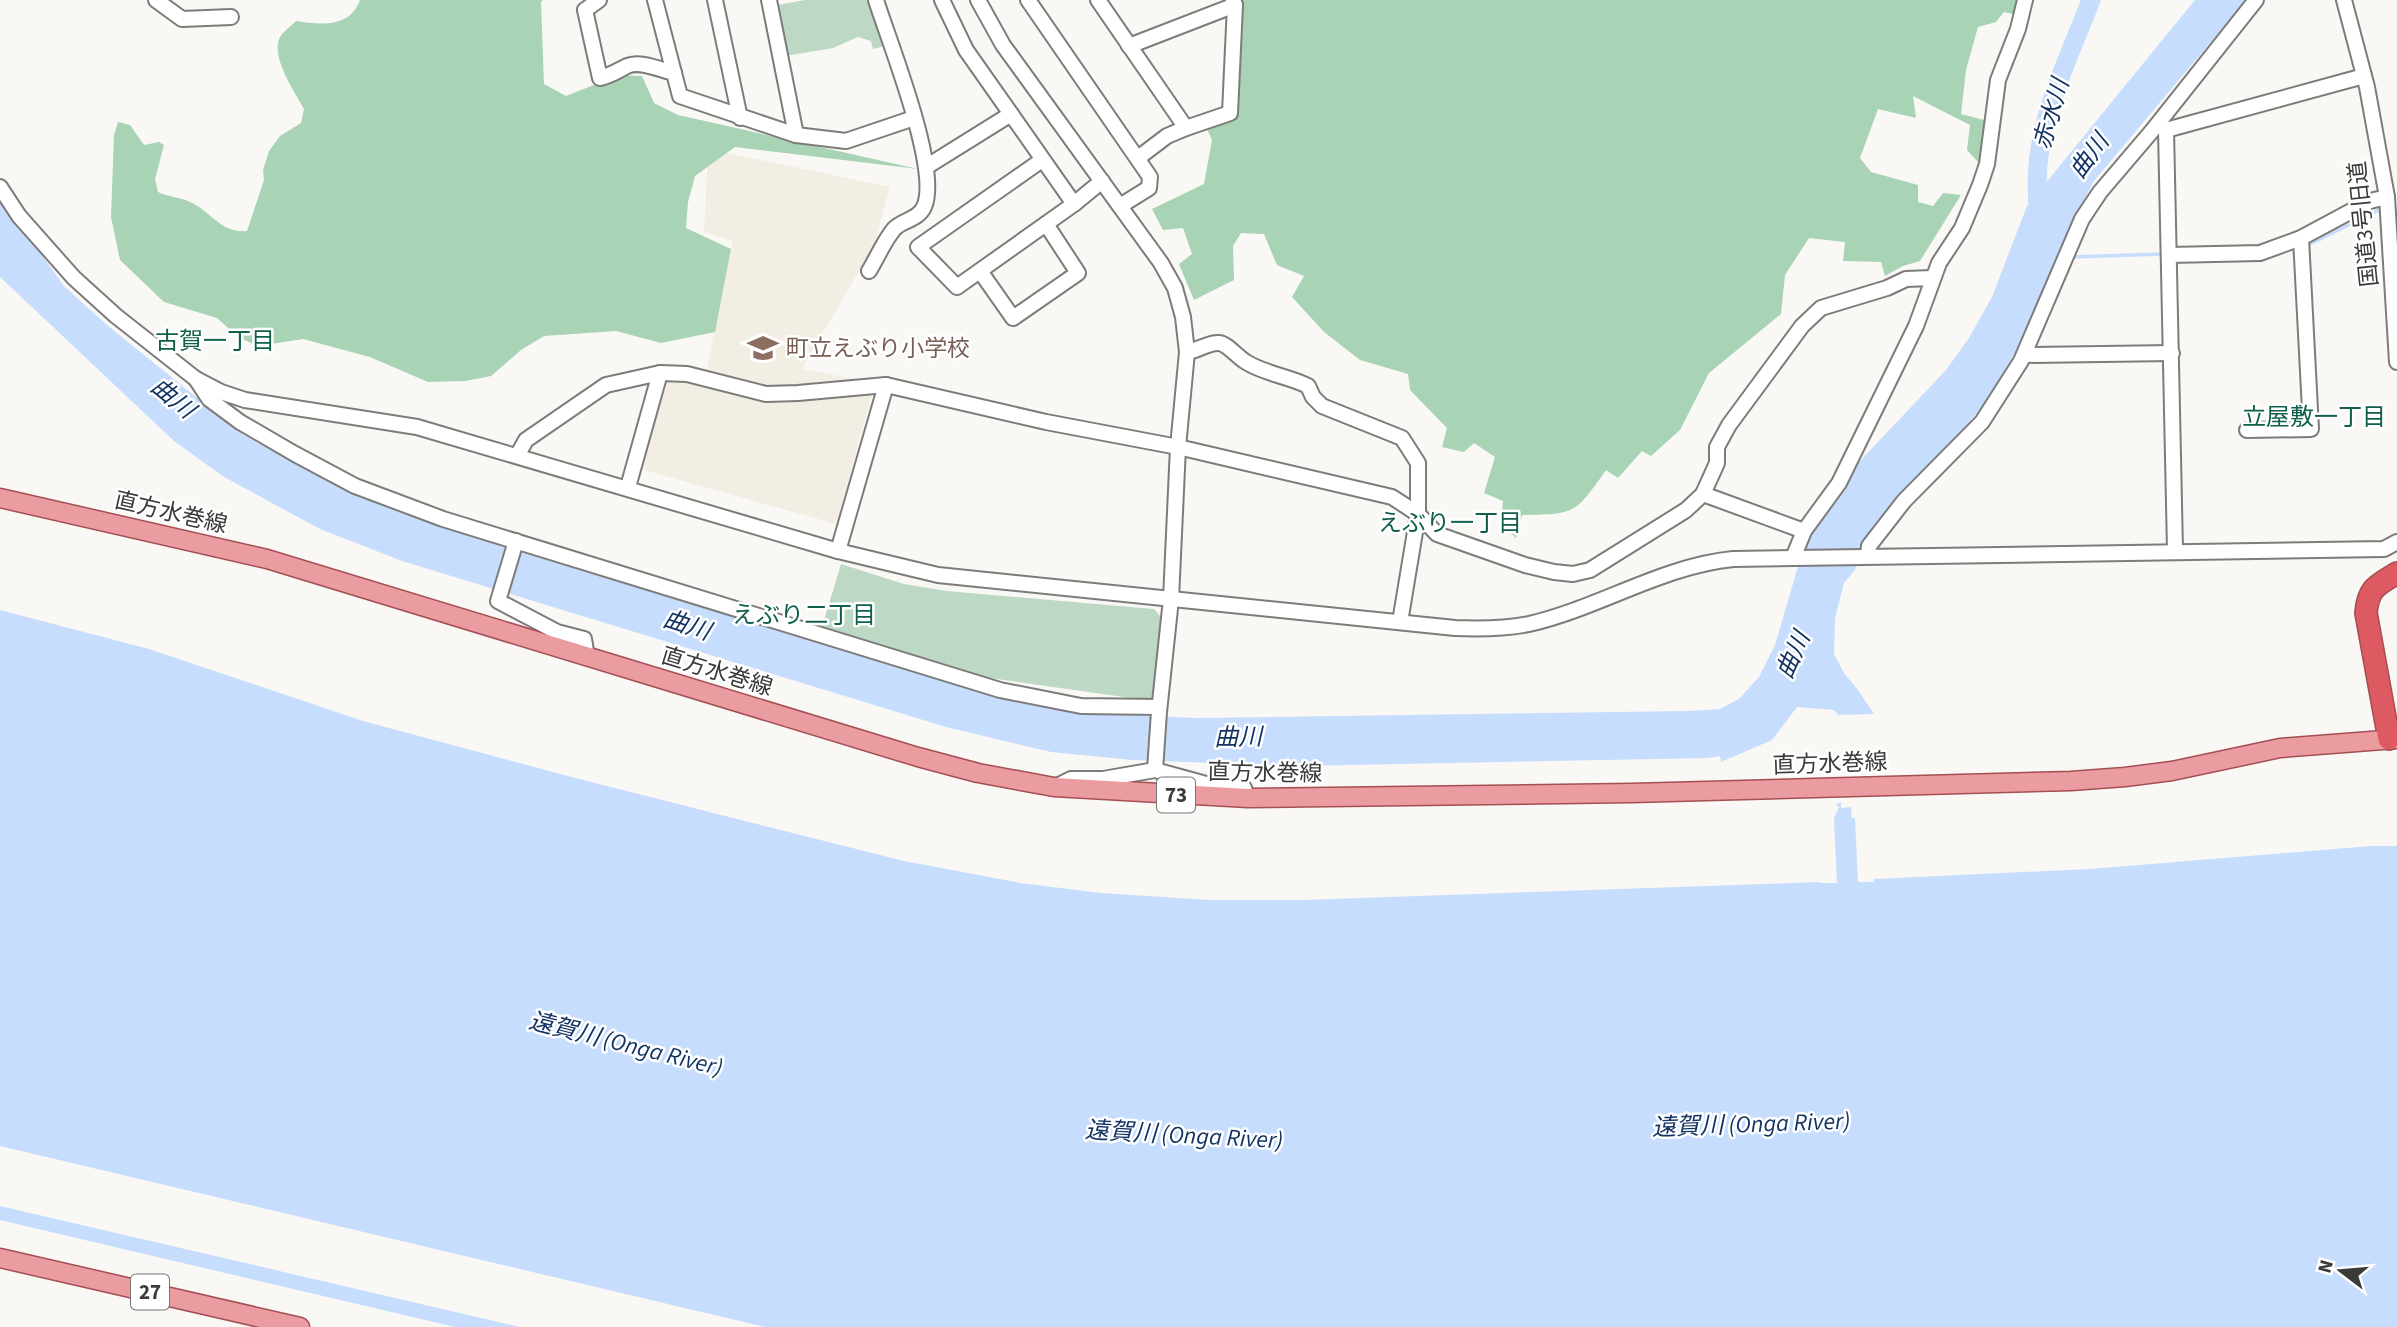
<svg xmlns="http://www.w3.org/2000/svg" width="2397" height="1327" font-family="'Source Sans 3','Noto Sans JP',sans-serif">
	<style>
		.built { fill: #f2eee4 }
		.green { fill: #bdd8c5 }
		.forest { fill: #a8d3b4 }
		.water { fill: #c7ddfd }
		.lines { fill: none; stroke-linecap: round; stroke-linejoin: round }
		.stream { stroke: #c7ddfd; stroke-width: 3.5 }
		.river { stroke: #c7ddfd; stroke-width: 19 }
		.minor-casing { stroke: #7d7c7a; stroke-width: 18 }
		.major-casing { stroke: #a44f53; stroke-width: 21 }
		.highway-casing { stroke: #a44f53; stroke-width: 24 }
		.minor { stroke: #fff; stroke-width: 14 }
		.major { stroke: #eb9ca1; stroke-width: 18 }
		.highway { stroke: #dd5a62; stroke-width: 21 }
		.labels { text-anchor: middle; stroke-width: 5; stroke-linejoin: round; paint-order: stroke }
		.shield { fill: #fff; stroke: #757574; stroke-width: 2 }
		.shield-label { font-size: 21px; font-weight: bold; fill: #3a3a38 }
		.street-label { font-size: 23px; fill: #3a3a38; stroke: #fff }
		.education-label { font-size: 23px; fill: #785e54; stroke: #fff; text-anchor: start }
		.water-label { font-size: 24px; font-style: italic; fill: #133463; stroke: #fff }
		.neighbourhood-label { font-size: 24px; fill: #105f4a; stroke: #fff }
	</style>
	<rect width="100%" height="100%" fill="#f9f8f5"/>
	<path class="built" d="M708 149 890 187 874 245 802 369 875 383 836 524 637 468 669 363 707 369 733 241 704 232Z"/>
	<g class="green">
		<path d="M805 0H871L884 46 873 49 871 41 858 37 833 48 785 56 775 10 778 5Z"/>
		<path d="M841 564 904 584 947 591 1154 609 1161 617 1152 701 990 678 821 630Z"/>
	</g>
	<g class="forest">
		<path d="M360 0H543L541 2 544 84 566 96 619 75 642 76 654 103 678 115 918 169 735 147 695 176 688 202 686 228 731 249 715 332 661 343 616 331 544 336 521 350 491 376 465 381 428 382 370 357 303 339 258 346 238 337 217 318 164 302 120 260 111 217 114 135 118 122 130 125 144 145 159 142 164 145 155 179 158 192C169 197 179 197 190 202 211 211 221 234 247 231L264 180 263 170 269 151 280 136 301 123 304 109C295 92 270 57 280 37 283 32 291 26 296 21 321 25 350 28 360 0Z"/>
		<path d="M1240 0H2020L2017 15 2004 12 1996 22 1978 27 1966 70 1961 114 1988 121 1980 164 1967 150 1970 125 1913 96 1916 118 1878 109 1860 158 1871 172 1918 185V202L1933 206 1943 193 1961 195 1920 261 1903 266 1885 276 1881 262 1843 261 1845 242 1809 238 1785 275 1781 314 1709 373 1680 430 1651 456 1642 451 1618 478 1606 470C1575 514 1576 514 1522 515L1516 538 1501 524 1503 501 1484 493 1495 457 1474 443 1464 452 1442 447 1447 428 1410 390 1408 374 1360 360 1324 332 1292 297 1304 276 1277 265 1264 234 1241 233 1233 246 1234 280 1194 300 1179 264 1192 254 1183 228 1163 230 1152 209 1204 184 1212 140 1202 118 1236 102Z"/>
	</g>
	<g class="water">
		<path d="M2195 0H2246L2094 181 2074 219 2024 335 1993 394 1952 442 1901 493 1862 544 1855 570 1844 583 1835 618 1834 654 1844 673 1858 690 1874 714 1838 715 1834 710 1797 707 1772 740 1721 762 1720 756 1708 758 1297 766 1132 760 1051 752 946 727 402 561 320 529 224 477 174 441 0 277V197L64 286 107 325 243 435 358 497 520 552 1001 698 1079 713 1197 718 1689 711 1720 709 1739 699 1759 677 1775 645 1807 536 1820 521 1860 461 1946 370 1969 338 1992 297 2027 206Z"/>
		<path d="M0 610 149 649 363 721 579 779 904 861 1020 883 1101 893 1209 900H1303L1820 882 1821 883H1837L1834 819 1839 807 1835 805 1841 802V808L1851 807 1852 818H1855L1858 882H1874V879L2090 869 2371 846H2397V1327H765L0 1146Z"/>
		<path d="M0 1206 520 1327H455L0 1220Z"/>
	</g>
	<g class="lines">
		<g class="stream">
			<path d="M2306 246 2379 210"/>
			<path d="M2071 257 2163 254"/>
		</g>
		<path class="river" d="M2040 220C2026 141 2063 73 2091 0"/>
		<g class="minor-casing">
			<g id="minor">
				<path d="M156 0 182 19 231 17"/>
				<path d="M599 0 585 10 600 78C612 75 617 71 627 66 640 60 661 70 674 73L680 96 796 135 846 141 914 118"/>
				<path d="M655 0 674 73"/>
				<path d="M715 0 740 118"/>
				<path d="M769 0 796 135"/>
				<path d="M978 0 1003 45 1161 263 1175 288 1183 317 1187 352 1178 447 1171 599 1159 712 1155 770"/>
				<path d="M1028 0 1150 177 1149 188 1120 206"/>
				<path d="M1098 0 1186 128 1230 113 1235 5 1233 0"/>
				<path d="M2344 0 2367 87 2387 197 2397 362"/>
				<path d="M1129 46 1235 5"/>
				<path d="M1011 114 1074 204"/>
				<path d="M1138 158 1167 136 1186 128"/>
				<path d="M1042 160 918 247 957 287 1074 204 1102 181"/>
				<path d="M926 167 1011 114 966 50 942 0"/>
				<path d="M0 187 19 216 74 278 116 316 196 379 221 392 245 400 417 427 838 551 938 575 1455 628C1480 629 1504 629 1529 624 1599 608 1662 566 1733 559L2384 549 2397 542"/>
				<path d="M2170 255 2260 253 2301 238 2370 201 2387 197"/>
				<path d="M869 271C877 258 884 241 894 229 902 220 918 220 924 207 941 170 889 42 876 0"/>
				<path d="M980 271 1013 318 1078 273 1046 224"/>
				<path d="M1187 352C1197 351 1209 342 1219 343 1228 344 1237 357 1246 362 1265 374 1288 376 1308 386L1313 397 1322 406 1402 438 1418 463V514L1400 622"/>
				<path d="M2024 355 2172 353"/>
				<path d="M196 379 209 399 240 422 295 454 355 486 443 519 1000 690 1081 706 1159 707"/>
				<path d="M2247 430 2311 429 2301 238"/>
				<path d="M517 456 526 440 606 385 660 373 687 374 766 394 798 393 886 385 1046 422 1178 447 1392 497 1418 514 1437 534 1525 565 1554 572 1573 574 1590 570 1686 510 1703 494 1717 463V447L1729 425 1802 326 1821 308 1887 288 1906 279 1932 278"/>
				<path d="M628 487 660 373"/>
				<path d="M1703 494 1804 531"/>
				<path d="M516 541 498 601 557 632 584 639 587 657"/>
				<path d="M2175 550 2166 130 2364 76"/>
				<path d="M838 551 886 385"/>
				<path d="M1868 556 1869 546 1904 501 1982 422 2021 361 2082 219 2100 192 2152 131 2256 0"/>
				<path d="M1793 558 1804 531 1839 483 1916 326 1939 263 1962 228 1980 185 1987 164 1998 80 2018 29 2025 0"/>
				<path d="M1055 787 1071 779H1103L1155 770 1217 787 1244 788 1248 798"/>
			</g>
		</g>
		<g class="major-casing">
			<g id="major">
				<path d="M0 498 267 559 918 757 978 773 1054 787 1248 798 1632 793 2071 781 2125 777 2172 771 2280 748 2397 739"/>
				<path d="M0 1258 300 1327"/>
			</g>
		</g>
		<g class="highway-casing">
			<path id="highway" d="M2389 739 2366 613C2368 588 2377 585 2397 573"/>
		</g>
		<use href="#minor" class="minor"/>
		<use href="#major" class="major"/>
		<use href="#highway" class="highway"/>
	</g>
	<defs>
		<g id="school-bare" transform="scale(2.415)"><path d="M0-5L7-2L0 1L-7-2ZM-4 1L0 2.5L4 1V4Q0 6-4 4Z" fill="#8d6e63" stroke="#fff" stroke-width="2.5" paint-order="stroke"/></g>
	</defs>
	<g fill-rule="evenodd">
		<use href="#school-bare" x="763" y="348"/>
	</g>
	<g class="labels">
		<g class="shield">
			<rect x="1157" y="777.5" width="38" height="35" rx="5"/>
			<rect x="131" y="1274.5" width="38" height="35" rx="5"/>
		</g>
		<g class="shield-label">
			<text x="1176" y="802">73</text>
			<text x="150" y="1299">27</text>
		</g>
		<g class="street-label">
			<text transform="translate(2363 224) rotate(-96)" y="8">国道3号旧道</text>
			<text transform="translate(171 512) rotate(13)" y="8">直方水巻線</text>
			<text transform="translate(717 671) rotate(17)" y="8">直方水巻線</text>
			<text transform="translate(1830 763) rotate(-2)" y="8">直方水巻線</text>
			<text transform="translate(1265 772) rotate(1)" y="8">直方水巻線</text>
		</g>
		<g class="education-label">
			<text x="786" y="356">町立えぶり小学校</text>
		</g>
		<g class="water-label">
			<text transform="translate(2051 114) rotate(-74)" y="8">赤水川</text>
			<text transform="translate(2089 156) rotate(-54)" y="8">曲川</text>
			<text transform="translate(173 398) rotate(39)" y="8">曲川</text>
			<text transform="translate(687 625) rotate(18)" y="8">曲川</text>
			<text transform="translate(1793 655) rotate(-66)" y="8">曲川</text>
			<text transform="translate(1238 737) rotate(-1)" y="8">曲川</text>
			<text transform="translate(626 1044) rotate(14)" y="8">遠賀川 (Onga River)</text>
			<text transform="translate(1751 1124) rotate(-2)" y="8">遠賀川 (Onga River)</text>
			<text transform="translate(1184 1135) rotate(3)" y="8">遠賀川 (Onga River)</text>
		</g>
		<g class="neighbourhood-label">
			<text x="215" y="349">古賀一丁目</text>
			<text x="2314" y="425">立屋敷一丁目</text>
			<text x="1450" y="531">えぶり一丁目</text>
			<text x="804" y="623">えぶり二丁目</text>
		</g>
	</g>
	<g transform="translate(2341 1271) rotate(286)" stroke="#ffffff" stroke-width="5" paint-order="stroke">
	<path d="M0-5L12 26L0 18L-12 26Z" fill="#3a3a38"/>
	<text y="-10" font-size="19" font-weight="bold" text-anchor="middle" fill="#3a3a38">N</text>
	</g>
</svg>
